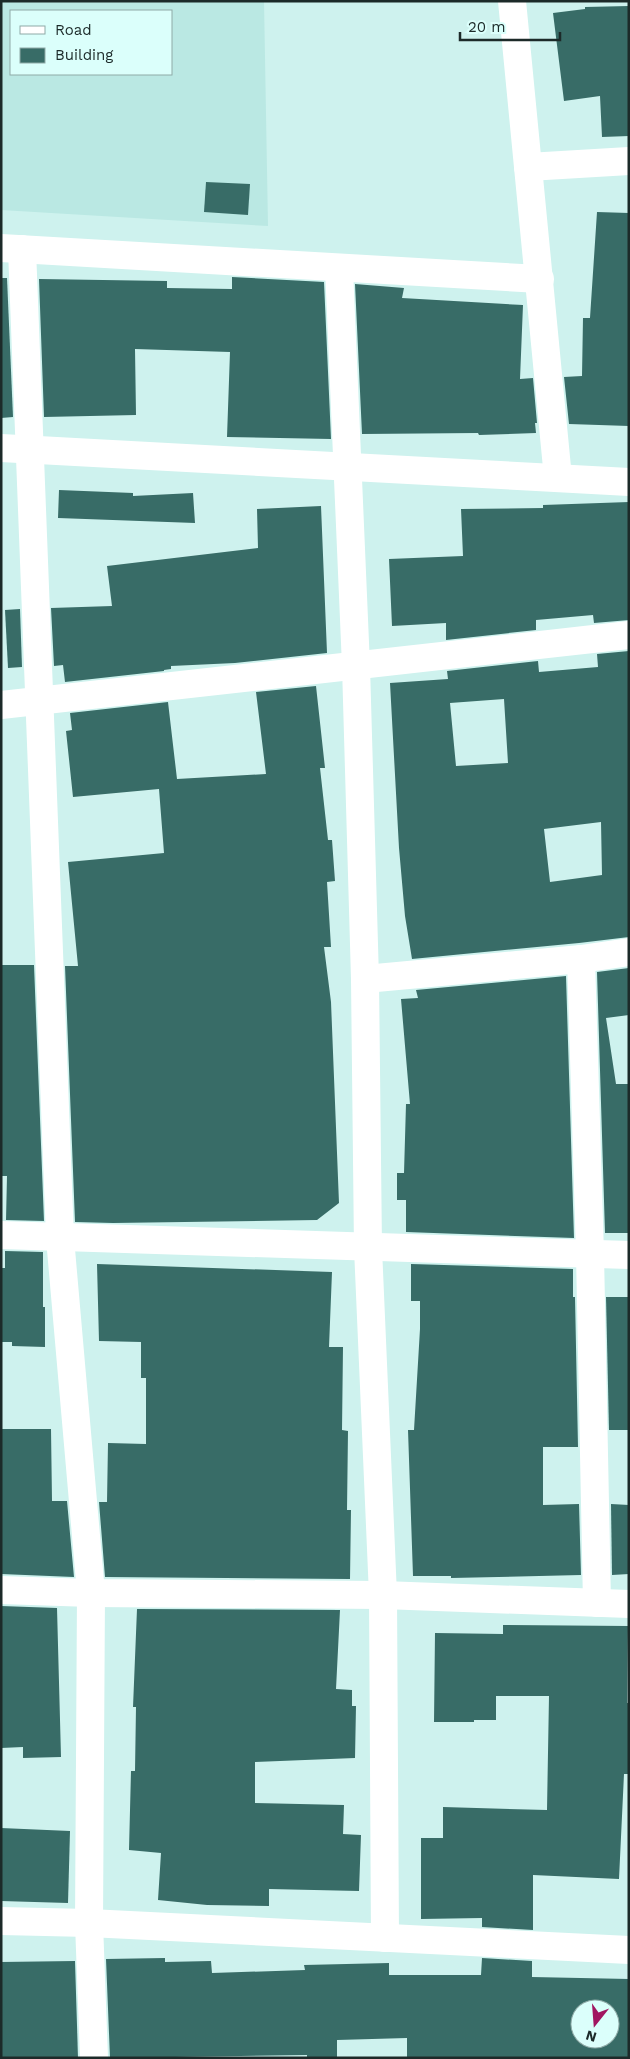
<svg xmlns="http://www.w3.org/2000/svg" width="630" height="2059" font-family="'Work Sans',sans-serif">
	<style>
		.built { fill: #bae8e3; fill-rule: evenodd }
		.building { fill: #386c67; fill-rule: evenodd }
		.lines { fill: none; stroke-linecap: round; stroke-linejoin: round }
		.minor { stroke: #fff; stroke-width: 28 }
		.tertiary { stroke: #fff; stroke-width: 28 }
	</style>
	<rect width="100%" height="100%" fill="#cef2ee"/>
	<path class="built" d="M1 1H264L268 226 1 210ZM11 11H171V74H11Z"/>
	<g class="building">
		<path d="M629 6V136L602 137 600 96 564 101 553 13 585 9V7Z"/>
		<path d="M206 182 250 184 248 215 204 212Z"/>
		<path d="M597 212 629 213V426L569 424 564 377 582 376 583 318H590Z"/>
		<path d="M232 277 324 282 331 439 227 437 230 352 135 349 136 415 44 417 39 279 167 281V288L232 289Z"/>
		<path d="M1 278H7L13 417 1 418Z"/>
		<path d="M355 284 404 288 402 298 523 305 520 379 533 378 537 423H535L536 433 479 435 478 433 362 434Z"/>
		<path d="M59 490 133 493V496L193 493 195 523 58 518Z"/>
		<path d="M629 502V620L594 623 593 615 536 620V630L446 640V623L392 626 389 559 463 556 461 509 543 508V505Z"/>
		<path d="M321 506 327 653 235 663 171 666V669L164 670V671L65 682 63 665 54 666 51 608 112 606 107 566 258 548 257 509Z"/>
		<path d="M20 609 22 667 8 668 5 610Z"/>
		<path d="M629 651V937L579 943 412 959 405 916 399 848 390 683 448 679 447 671 538 661 539 672 598 667 597 654ZM504 699 508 763 456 766 450 703ZM601 822 602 875 550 882 544 829Z"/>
		<path d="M316 686 325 768H320L328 840H332L335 881 327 882 331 947H324L331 1002 339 1203 317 1220 113 1223 75 1222 65 966H78L68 862 164 853 159 789 73 797 66 731 72 730 70 713 168 702 177 779 266 774 256 692Z"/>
		<path d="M1 965H34L44 1221 6 1220 7 1176H1Z"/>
		<path d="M629 968V1015L606 1018 616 1084H629V1233H605L597 972Z"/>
		<path d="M566 976 574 1238 406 1232V1200H397V1173H404L406 1104H410L401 999 418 998 416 990Z"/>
		<path d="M5 1251 43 1252V1307H45V1347L12 1346V1342H1V1268H5Z"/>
		<path d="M97 1264 332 1272 329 1347H343L342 1430 348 1431 347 1510H351L350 1579 105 1577 99 1502H107L108 1443 146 1444V1378H141V1342L99 1341Z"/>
		<path d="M411 1264 573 1269V1297H575L578 1447H543V1505L579 1504 581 1575 451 1578V1576H413L408 1430H414L420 1329V1301H411Z"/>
		<path d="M606 1297H629V1430H609Z"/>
		<path d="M1 1429H51L52 1501H67L74 1577 1 1574Z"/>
		<path d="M611 1504 629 1505V1574L612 1575Z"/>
		<path d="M1 1606 57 1608 61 1757 23 1758V1747L1 1748Z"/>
		<path d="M137 1609 340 1610 336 1689 352 1690V1706H356L355 1758 255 1762V1803L344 1805 343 1834 361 1835 359 1891 269 1889V1906L207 1905 158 1900 161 1853 129 1850 131 1771H135L136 1707H133Z"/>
		<path d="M503 1625 628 1626 627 1703H629V1774H624L619 1879 533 1875V1930L482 1927V1918L421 1919V1838H443V1807L547 1810 549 1696H496V1720H474V1722H434L435 1633 503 1634Z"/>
		<path d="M1 1828 70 1831 68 1903 1 1901Z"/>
		<path d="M165 1958V1962L211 1961 212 1973 305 1970 304 1965 389 1963V1975H481L482 1958 532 1961V1977L629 1979V2058H407V2038L337 2040V2058H307V2055L110 2058 106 1959ZM580 2009H610V2039H580Z"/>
		<path d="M75 1961 78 2058H1V1962Z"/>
	</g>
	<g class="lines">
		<g class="minor">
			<path d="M512 1 558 478"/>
			<path d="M528 167 629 161"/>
			<path d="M1 248 540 279"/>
			<path d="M22 249 60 1238 91 1593 89 1923 94 2058"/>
			<path d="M339 268 356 666 365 979 368 1248 383 1595 385 1938"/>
			<path d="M1 705 629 635"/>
			<path d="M581 959 590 1254 597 1603"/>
			<path d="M365 979 581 959 629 952"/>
			<path d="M1 1235 629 1255"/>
			<path d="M1 1590 91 1593 383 1595 629 1604"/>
			<path d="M1 1921 89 1923 629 1950"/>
		</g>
		<path class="tertiary" d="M1 448 629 482"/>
	</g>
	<rect width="630" height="2059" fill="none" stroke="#1c2a29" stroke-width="5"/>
	<rect x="10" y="10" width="162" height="65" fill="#dbfffb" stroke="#8faaa7"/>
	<rect x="20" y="26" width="25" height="8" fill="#ffffff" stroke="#8faaa7"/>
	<text x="55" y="35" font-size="15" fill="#1c2a29">Road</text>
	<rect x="20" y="48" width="25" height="15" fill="#386c67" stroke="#8faaa7"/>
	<text x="55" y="60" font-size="15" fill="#1c2a29">Building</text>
	<g transform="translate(595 2024) rotate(197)"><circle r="24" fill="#dbfffb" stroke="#8faaa7"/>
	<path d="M0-4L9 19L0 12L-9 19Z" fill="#a11661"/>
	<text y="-8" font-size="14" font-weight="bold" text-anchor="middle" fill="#1c2a29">N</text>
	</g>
	<path d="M460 32v8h100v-8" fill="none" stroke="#1c2a29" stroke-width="2.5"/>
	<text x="468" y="32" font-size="15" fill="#1c2a29" stroke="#dbfffb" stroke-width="4" paint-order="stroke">20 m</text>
</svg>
